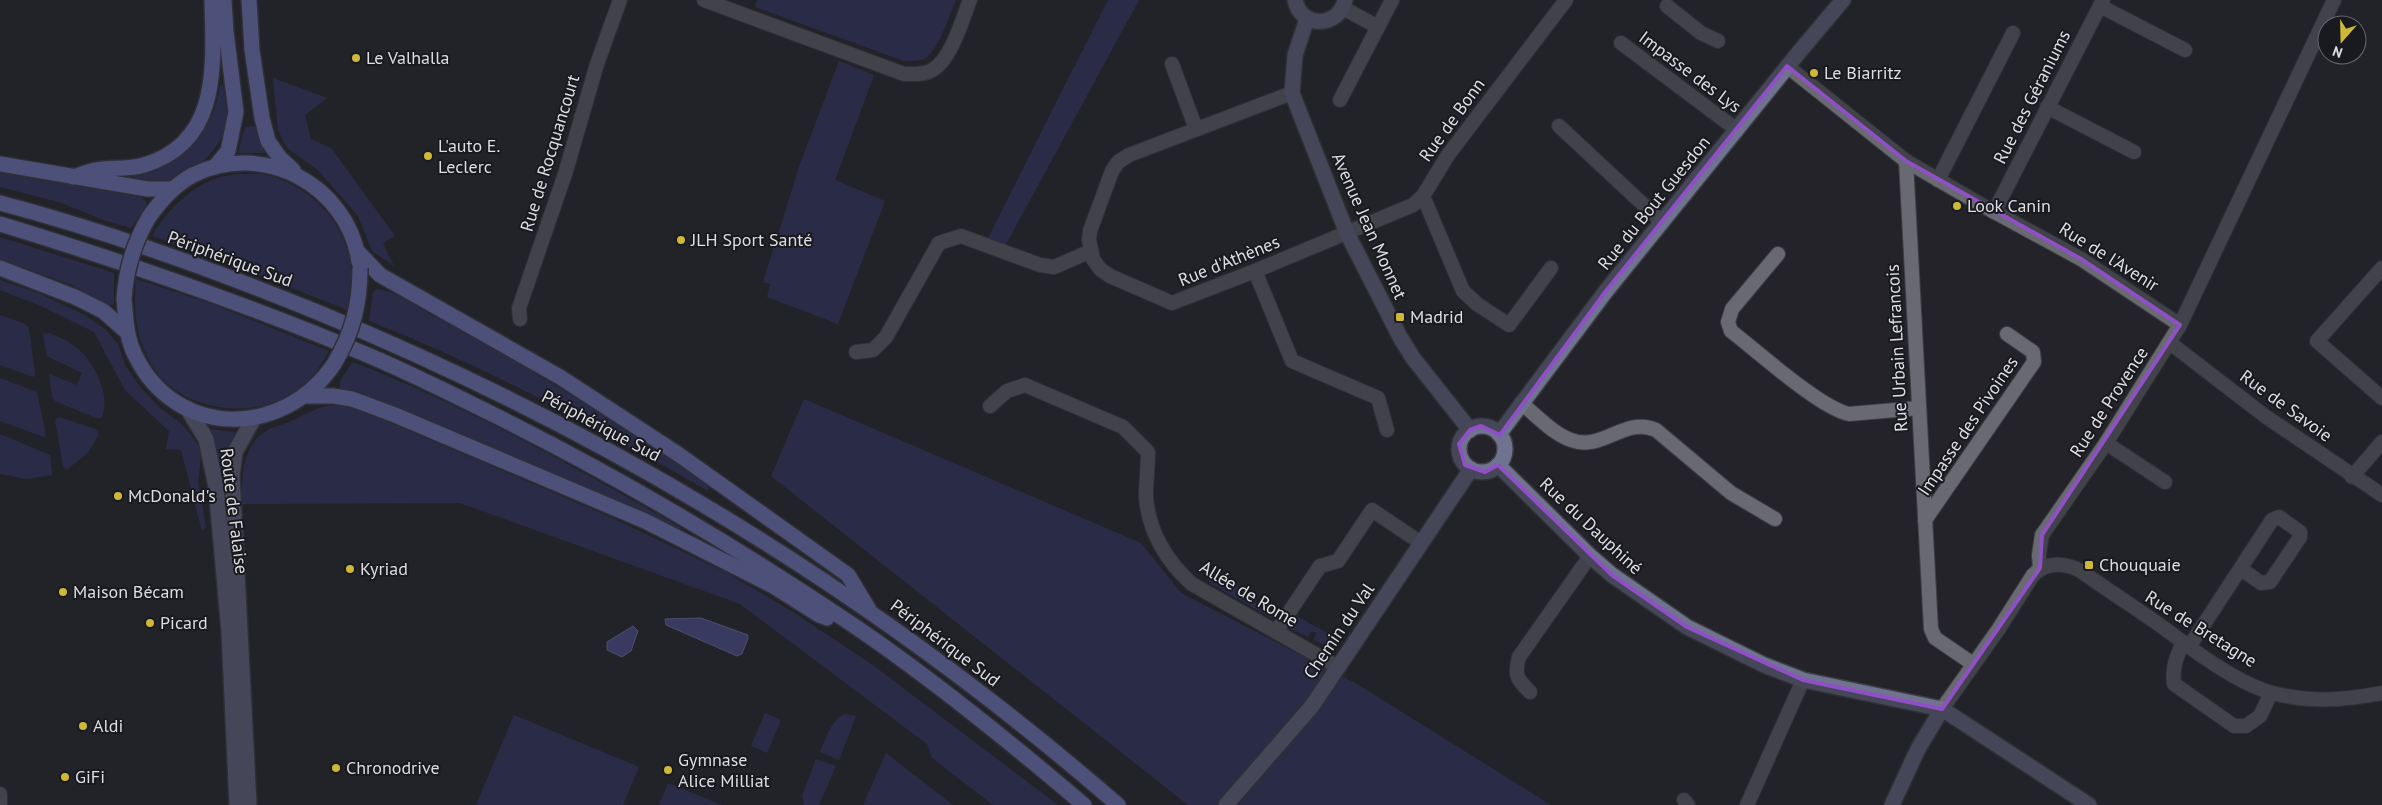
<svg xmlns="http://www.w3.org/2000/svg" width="2382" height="805" font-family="'PT Sans',sans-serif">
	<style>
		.green { fill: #343768 }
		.water { fill: #5558a2; stroke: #7e80b5 }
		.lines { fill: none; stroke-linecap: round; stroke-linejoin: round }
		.street-casing { stroke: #3e3f44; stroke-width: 16 }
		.secondary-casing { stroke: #3e3f44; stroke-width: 18 }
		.highway-casing { stroke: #3e3f44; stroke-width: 18 }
		.street { stroke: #696a71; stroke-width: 14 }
		.secondary { stroke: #707390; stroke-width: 15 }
		.highway { stroke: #8187da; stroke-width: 15 }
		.highway-bridge-casing { stroke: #3e3f44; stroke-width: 18; stroke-linecap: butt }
		.highway-bridge { stroke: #8187da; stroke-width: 15 }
		.marked { fill: none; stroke: #8f50c6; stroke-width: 4; stroke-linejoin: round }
		.poi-dot { fill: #ceb837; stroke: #191a1f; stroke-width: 2 }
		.labels { text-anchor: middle; stroke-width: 4; stroke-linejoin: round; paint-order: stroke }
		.poi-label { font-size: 18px; fill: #dedee2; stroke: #191a1f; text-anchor: start }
		.street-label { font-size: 18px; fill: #dedee2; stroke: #191a1f }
	</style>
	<rect width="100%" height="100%" fill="#232329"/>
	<g class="green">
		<path d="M757 0H956C950 14 937 53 924 59 918 61 910 61 904 61L755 7Z"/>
		<path d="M1108 0H1139L1005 246 987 240Z"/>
		<path d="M839 61 874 75 835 180 885 201 838 324 767 297 770 284 763 282 799 167Z"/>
		<path d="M273 78 327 98 305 115 311 139 331 148 395 236 383 243 394 266 372 251 358 216 319 171 287 148 278 130Z"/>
		<path d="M223 85C225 99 229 114 225 128 220 151 184 183 160 183 150 184 139 180 129 179 137 172 148 173 158 169 193 153 215 124 220 86Z"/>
		<path d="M256 126 266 151 264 153H238L245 127Z"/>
		<path d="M0 171 140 197 147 202 146 207 131 228 103 220 62 203 0 187Z"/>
		<path d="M263 174C314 186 354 229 351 284 351 292 348 302 347 310L216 258 152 236C167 211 191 185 221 177 234 173 250 174 263 174Z"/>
		<path d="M0 237 114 273V304L109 306 72 285 0 259Z"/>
		<path d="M136 279 212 304 329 351C320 367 311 381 296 392 254 420 184 412 155 370 136 342 133 311 136 279Z"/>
		<path d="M0 280 38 293 83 314 105 329 118 344 125 365 140 387 160 408 183 425 197 443 201 456 198 482 206 527 202 531 181 450 166 449 169 431 125 390 94 332 41 306 0 290Z"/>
		<path d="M376 289C396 290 419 309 437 318 532 369 620 424 708 485L709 490H706C597 427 487 367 369 321L373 293Z"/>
		<path d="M0 315 25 324 29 328 35 374 33 377 0 365Z"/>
		<path d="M49 333C59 337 69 341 77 348 95 363 111 395 102 418H96L55 401 52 397 49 374 77 385 82 373 47 356 43 334Z"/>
		<path d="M353 362C467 406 574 467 680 527L681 530 679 531 339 390 341 379Z"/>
		<path d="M0 378 37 392 46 435 44 437 0 421Z"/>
		<path d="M804 399 1141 543 1181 593 1357 684 1551 805H1188L771 476Z"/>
		<path d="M334 405 358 409 379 418 608 516 729 574 793 612 874 666 1058 805H993L932 758 927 744 740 604 460 503 242 504C241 481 242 448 263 433 271 427 282 425 291 421 306 414 317 407 334 405Z"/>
		<path d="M59 417 96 429 99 434 87 454 66 470 63 466 55 420Z"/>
		<path d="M209 429 235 432 226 451 224 492 207 431Z"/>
		<path d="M0 434 50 455 52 475 27 479 0 474Z"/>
		<path d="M1208 572 1248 591 1245 598 1281 614 1277 621 1211 584 1207 579Z"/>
		<path d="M1295 615 1343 642C1334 648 1323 645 1313 640L1317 633 1312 631 1308 637 1287 627Z"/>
		<path d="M765 713 781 720 767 753 751 746Z"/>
		<path d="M845 714 856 716 839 760 820 752C827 736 830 722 845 714Z"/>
		<path d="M514 715 639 767 623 805H476Z"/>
		<path d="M886 753 953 805H863Z"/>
		<path d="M816 759 836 766 819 805H804L802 796Z"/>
		<path d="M668 783 722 805H659Z"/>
	</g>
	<g class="water">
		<path d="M701 618 748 635V638L742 654 737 656 666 625 665 619Z"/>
		<path d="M633 626 638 631 631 651 622 657 607 650V642Z"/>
	</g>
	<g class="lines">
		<g class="street-casing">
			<g id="street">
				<path d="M704 0 904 74C914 74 926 75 934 69 952 57 962 20 970 0"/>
				<path d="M1667 6 1701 33 1718 41"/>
				<path d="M2100 6 2185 50"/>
				<path d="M1343 8 1378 27"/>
				<path d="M1621 43 1737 130"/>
				<path d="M1172 64 1196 129"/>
				<path d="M1787 66 1906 161 1931 629 1935 638 1973 664"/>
				<path d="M1292 93 1129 155 1118 162 1112 171 1090 231 1089 240 1093 259 1100 269 1110 276 1172 303 1255 271 1413 205 1423 196 1448 155 1566 0"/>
				<path d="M1340 100 1392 0"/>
				<path d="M2047 107 2134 152"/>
				<path d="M1559 126 1662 222"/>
				<path d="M1906 161 1980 204 2081 259 2180 325"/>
				<path d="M1938 180 2013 33"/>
				<path d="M1423 196 1463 291 1477 304 1509 325 1551 268"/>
				<path d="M1994 212 2103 0"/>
				<path d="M1778 254 1732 309 1728 322 1731 331C1757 351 1820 408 1849 414L1919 408"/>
				<path d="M2382 268 2317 341 2382 398"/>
				<path d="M1255 271 1292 361 1378 398 1387 430"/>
				<path d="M520 319 519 308 565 174 597 64 620 0"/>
				<path d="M2170 343 2265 416 2382 495"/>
				<path d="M856 352 873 350 886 337 939 243 961 236 1040 265 1054 267 1091 251"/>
				<path d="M1521 403C1536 415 1552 433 1571 440 1602 452 1625 416 1656 430L1731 493 1775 519"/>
				<path d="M990 406 1007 391 1025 385 1123 427 1148 452C1148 467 1146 481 1146 496 1148 531 1167 562 1192 584L1338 667"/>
				<path d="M2106 443 2165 482"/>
				<path d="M2352 477 2382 442"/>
				<path d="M1925 520 2034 362 2033 352 2007 334"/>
				<path d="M2040 568 2039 555 2042 535 2106 443 2180 325 2334 0"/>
				<path d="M1276 632 1320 566 1338 561 1372 510 1421 543"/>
				<path d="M2183 643C2176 657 2172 669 2174 684L2234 726H2246L2260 716 2271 693"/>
				<path d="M2189 647 2272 520 2279 517 2300 532V537L2270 582 2261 583 2241 569"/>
				<path d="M1530 692C1517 679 1514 676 1519 657L1590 556"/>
				<path d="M1942 709 1998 630 2033 575C2047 562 2064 562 2081 571 2111 593 2143 612 2172 634 2198 654 2240 685 2273 693 2310 703 2345 700 2382 693"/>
				<path d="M0 794V805"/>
				<path d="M1684 800 1688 805"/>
				<path d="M1747 805 1803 680"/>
			</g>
		</g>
		<g class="secondary-casing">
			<g id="secondary">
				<path d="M1295 0C1301 29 1339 28 1345 0"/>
				<path d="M1307 19 1295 55 1292 93 1347 233 1400 337 1413 358 1470 430"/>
				<path d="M187 408 206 439 216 487 229 631 237 805"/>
				<circle cx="1482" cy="449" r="23"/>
				<path d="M1499 434 1606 291 1800 51 1843 0"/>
				<path d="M1498 465 1590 556 1612 575 1687 627 1764 665 1803 680 1942 709 2089 805"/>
				<path d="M249 805 232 476 235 452 254 418"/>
				<path d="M1226 805 1312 706 1471 469"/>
				<path d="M1892 805 1918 749 1942 709"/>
			</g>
		</g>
		<g class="highway-casing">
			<g id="highway">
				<path d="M249 0 252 50 262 118 268 141 280 158 293 170"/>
				<path d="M0 164 147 189H172"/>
				<path d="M215 167 228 151 236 112 226 32 224 0"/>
				<path d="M73 177C80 175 87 172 95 170 111 167 127 170 144 165 222 142 213 63 212 0"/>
				<path d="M0 203C110 232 217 271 322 314 612 434 881 599 1118 805"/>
				<path d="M149 217C161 200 174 185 193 175 263 140 348 185 359 262"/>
				<path d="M0 224C125 262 249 305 370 356 417 376 464 400 510 423 629 483 743 551 853 625 934 680 1010 742 1084 805"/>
				<path d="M358 252 380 275 560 377 678 454 848 575 868 608"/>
				<path d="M0 268 75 297 103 311 127 332"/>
				<path d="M124 299C126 319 126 337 135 355 176 440 284 438 334 364"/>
				<path d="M306 396H333L352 399 395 415 645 521 773 586 819 615 827 618"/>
			</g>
		</g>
		<use href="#street" class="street"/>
		<use href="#secondary" class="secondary"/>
		<use href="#highway" class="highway"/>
		<g class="highway-bridge-casing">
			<g id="highway-bridge">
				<path d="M124 299C126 269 133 244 149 217"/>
				<path d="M334 364C353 332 360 304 360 268"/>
			</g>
		</g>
		<use href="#highway-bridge" class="highway-bridge"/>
	</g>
	<path d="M0 0H2382V805H0ZM1787 66 1906 161 2081 259 2180 325 2042 535 2040 568 1942 709 1803 680 1687 627 1612 575 1498 465 1485 472 1465 465 1459 444 1470 430 1481 426 1500 435 1606 291Z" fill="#232329" fill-opacity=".55" fill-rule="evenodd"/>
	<path class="marked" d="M1787 66 1906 161 2081 259 2180 325 2042 535 2040 568 1942 709 1803 680 1687 627 1612 575 1498 465 1485 472 1465 465 1459 444 1470 430 1481 426 1500 435 1606 291Z"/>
	<g class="poi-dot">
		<circle cx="356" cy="58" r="5"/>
		<circle cx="1814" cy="73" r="5"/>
		<circle cx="428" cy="156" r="5"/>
		<circle cx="1957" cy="206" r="5"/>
		<circle cx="681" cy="240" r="5"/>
		<rect x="1395" y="312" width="10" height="10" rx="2.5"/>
		<circle cx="118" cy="496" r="5"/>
		<rect x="2084" y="560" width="10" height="10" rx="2.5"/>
		<circle cx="350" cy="569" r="5"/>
		<circle cx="63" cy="592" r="5"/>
		<circle cx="150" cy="623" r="5"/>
		<circle cx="83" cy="726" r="5"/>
		<circle cx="336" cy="768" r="5"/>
		<circle cx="668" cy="770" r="5"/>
		<circle cx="65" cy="777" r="5"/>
	</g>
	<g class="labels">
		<g class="poi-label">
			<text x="366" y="64">Le Valhalla</text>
			<text x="1824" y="79">Le Biarritz</text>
			<text x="438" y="152">L'auto E.<tspan x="438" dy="21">Leclerc</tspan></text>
			<text x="1967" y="212">Look Canin</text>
			<text x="691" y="246">JLH Sport Santé</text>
			<text x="1410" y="323">Madrid</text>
			<text x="128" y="502">McDonald's</text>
			<text x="2099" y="571">Chouquaie</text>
			<text x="360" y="575">Kyriad</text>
			<text x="73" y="598">Maison Bécam</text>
			<text x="160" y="629">Picard</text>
			<text x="93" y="732">Aldi</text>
			<text x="678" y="766">Gymnase<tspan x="678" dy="21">Alice Milliat</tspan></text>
			<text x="346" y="774">Chronodrive</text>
			<text x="75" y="783">GiFi</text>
		</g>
		<g class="street-label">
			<text transform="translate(1690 72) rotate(37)" y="6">Impasse des Lys</text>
			<text transform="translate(2032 97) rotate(-63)" y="6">Rue des Géraniums</text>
			<text transform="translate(1452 120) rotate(-54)" y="6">Rue de Bonn</text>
			<text transform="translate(550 153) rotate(-73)" y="6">Rue de Rocquancourt</text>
			<text transform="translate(1654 203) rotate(-51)" y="6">Rue du Bout Guesdon</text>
			<text transform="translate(1369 226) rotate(66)" y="6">Avenue Jean Monnet</text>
			<text transform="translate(2109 257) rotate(32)" y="6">Rue de l'Avenir</text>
			<text transform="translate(230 259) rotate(20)" y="6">Périphérique Sud</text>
			<text transform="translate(1229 261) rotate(-22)" y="6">Rue d'Athènes</text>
			<text transform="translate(1897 348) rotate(-93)" y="6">Rue Urbain Lefrancois</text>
			<text transform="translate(2109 402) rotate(-57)" y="6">Rue de Provence</text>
			<text transform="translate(2286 406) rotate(36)" y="6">Rue de Savoie</text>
			<text transform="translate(601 426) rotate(28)" y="6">Périphérique Sud</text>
			<text transform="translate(1968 426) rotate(-56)" y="6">Impasse des Pivoines</text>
			<text transform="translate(234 511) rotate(83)" y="6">Route de Falaise</text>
			<text transform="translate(1591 526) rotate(43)" y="6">Rue du Dauphiné</text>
			<text transform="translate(1249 594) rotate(31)" y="6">Allée de Rome</text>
			<text transform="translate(2201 629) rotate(32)" y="6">Rue de Bretagne</text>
			<text transform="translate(1339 631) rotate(-56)" y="6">Chemin du Val</text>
			<text transform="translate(945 643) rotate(37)" y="6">Périphérique Sud</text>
		</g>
	</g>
	<g transform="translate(2342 40) rotate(200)"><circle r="24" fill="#191a1f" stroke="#68686d"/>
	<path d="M0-4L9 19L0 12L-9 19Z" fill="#ceb837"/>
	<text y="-8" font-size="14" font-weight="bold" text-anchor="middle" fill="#dedee2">N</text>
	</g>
</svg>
